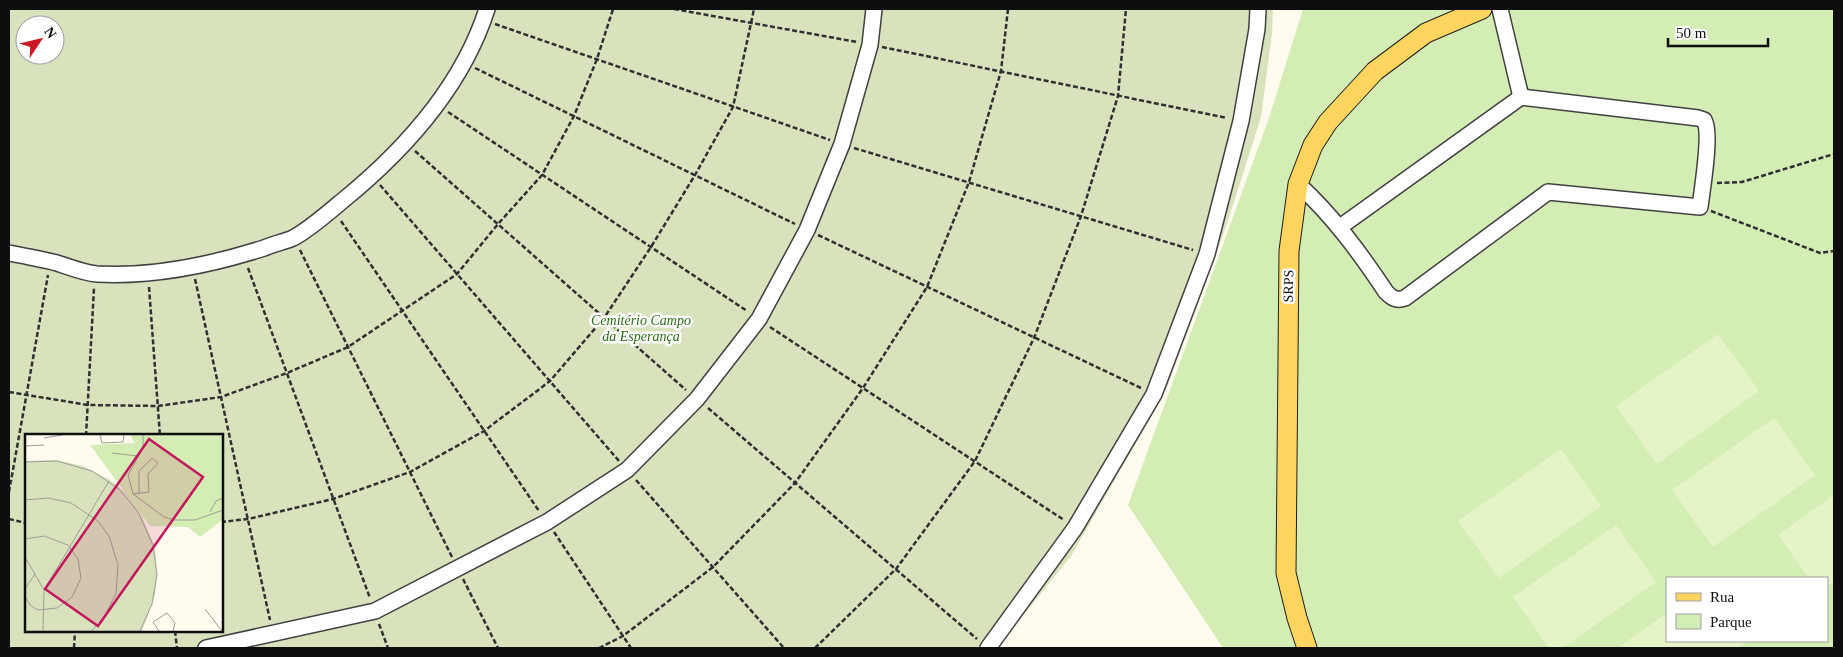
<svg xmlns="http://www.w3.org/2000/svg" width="1843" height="657" font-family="'Times New Roman',serif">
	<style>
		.green { fill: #d3edb4; fill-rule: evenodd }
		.cemetery { fill: #d8e3bd; fill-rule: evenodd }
		.pitch { fill: #e5f4c7 }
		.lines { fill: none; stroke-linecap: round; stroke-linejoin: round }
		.minor-casing { stroke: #414141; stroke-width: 18 }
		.major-casing { stroke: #1f1f1f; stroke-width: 21 }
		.path { stroke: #303030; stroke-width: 2.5; stroke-dasharray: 5 2.5; stroke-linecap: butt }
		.minor { stroke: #fff; stroke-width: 15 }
		.major { stroke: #ffd45f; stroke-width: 19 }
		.labels { text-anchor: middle; stroke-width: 5; stroke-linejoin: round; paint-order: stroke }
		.street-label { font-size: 14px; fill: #0e0e0e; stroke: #fff }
		.park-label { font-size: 14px; font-style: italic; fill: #2b6c18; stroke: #fff }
		.inset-road { fill: none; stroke: #9f9c95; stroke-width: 1 }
		.view { fill: #c2185b; fill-opacity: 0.15; stroke: #c2185b; stroke-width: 2.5 }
		.inset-edge { fill: none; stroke: #0e0e0e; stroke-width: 2.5 }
	</style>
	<rect width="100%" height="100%" fill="#fffbef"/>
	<path class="green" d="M1303 9H1834V648H1223L1128 505 1269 118ZM1667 578H1827V641H1667Z"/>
	<path class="cemetery" d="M9 9H1273L1272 33 1261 117 1228 221 1168 385 1154 412 1071 556 997 648H9ZM25 25H55V55H25ZM26 436H221V631H26Z"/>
	<g class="pitch">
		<path d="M1718 334 1759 391 1657 464 1616 406Z"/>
		<path d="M1774 418 1815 475 1713 547 1672 490Z"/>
		<path d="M1561 449 1601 506 1499 578 1458 521Z"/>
		<path d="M1834 495V581L1827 587V578H1809L1778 535Z"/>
		<path d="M1616 525 1656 582 1563 648H1549L1513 597Z"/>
		<path d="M1667 613V641H1748L1738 648H1620L1619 647Z"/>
	</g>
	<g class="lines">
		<g class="minor-casing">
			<g id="minor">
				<path d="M1500 9 1521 97"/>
				<path d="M1298 184C1333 216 1360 253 1386 292 1392 298 1396 301 1405 298L1548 192 1700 207C1702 190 1712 132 1704 120L1698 118 1521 97 1340 227"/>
				<path d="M9 253C25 256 41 259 57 263 69 267 84 273 97 274 153 277 211 265 264 248 273 244 284 242 293 238 307 231 328 213 341 202 404 151 462 87 487 9"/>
				<path d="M206 648 375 611 547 522 627 470 697 399 759 319 807 230 842 144 870 45 874 9"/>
				<path d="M988 648 1075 528 1154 394 1207 254 1241 121 1257 29 1258 9"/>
			</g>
		</g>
		<g class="major-casing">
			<path id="major" d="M1307 648 1297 618 1286 573 1289 251 1298 184 1313 145 1328 122 1375 71 1426 33 1482 9"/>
		</g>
		<g class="path">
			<path d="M674 9 857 42"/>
			<path d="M495 24 830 140"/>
			<path d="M882 47 1227 118"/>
			<path d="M475 68 795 224"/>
			<path d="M448 112 747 311"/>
			<path d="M854 148 1193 250"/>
			<path d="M415 151 686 390"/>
			<path d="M1717 183 1742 182 1834 154"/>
			<path d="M380 185 619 461"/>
			<path d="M1711 211 1820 253 1834 251"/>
			<path d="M341 221 539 511"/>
			<path d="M818 235 1141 388"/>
			<path d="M300 250 452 557"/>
			<path d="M248 268 370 598"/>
			<path d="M195 279 270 620"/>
			<path d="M149 287 160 436"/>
			<path d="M770 327 1064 520"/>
			<path d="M9 392 88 405 158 406 221 397 287 373 348 347 457 274 498 224 542 175 574 116 597 59 613 9"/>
			<path d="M708 408 977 639"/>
			<path d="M86 436 94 288"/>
			<path d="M636 480 784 648"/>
			<path d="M9 492 48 275"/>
			<path d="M9 519 26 523"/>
			<path d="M221 522 248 519 333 499 410 472 484 431 550 381 604 318 651 247 695 175 733 107 754 9"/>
			<path d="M554 532 631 648"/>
			<path d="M463 579 498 648"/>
			<path d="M379 624 388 648"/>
			<path d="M175 631 177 648"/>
			<path d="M74 648 75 631"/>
			<path d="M599 648 623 636 713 567 795 483 863 388 927 287 969 182 1001 71 1008 9"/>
			<path d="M815 648 896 569 975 461 1034 338 1081 216 1118 96 1126 9"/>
		</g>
		<use href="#minor" class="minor"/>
		<use href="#major" class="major"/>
	</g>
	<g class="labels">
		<g class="street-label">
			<text transform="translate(1288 286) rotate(-89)" y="5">SRPS</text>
		</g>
		<g class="park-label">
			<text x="641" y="325">Cemitério Campo<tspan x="641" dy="16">da Esperança</tspan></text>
		</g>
	</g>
	<g transform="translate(25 434)">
		<rect width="198" height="198" fill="#fffbef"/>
		<path d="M105 1H197V86L175 103 163 93 125 92 65 11 110 9Z" fill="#d3edb4"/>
		<path d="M31 26 58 32 85 46 101 59 117 82 130 114 132 140 130 161 117 197H0V27Z" fill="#d8e3bd"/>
		<path class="inset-road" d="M75 1 77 9 98 8 99 1M118 1V14L103 41 108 60 139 83 149 86H170L198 76M19 4 37 1M0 12 19 11M87 19 113 22M0 28 32 27 67 37 94 55 113 78 128 111 132 141 127 170 115 197M108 60 124 58 123 40 133 29 127 24 114 37V59M0 66 23 64 46 69 73 87 84 102 93 131 91 159 78 186 66 197M185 78 191 67 198 64M0 105 19 102 43 111 53 125 56 144 47 163 32 174 13 176 5 171 0 162M0 123 19 156 18 197M0 155 10 140M19 156 84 47M180 175 197 197M134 197 128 188 142 179 150 189 148 197"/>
		<path class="view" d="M124 5 178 43 73 192 20 155Z"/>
		<rect width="198" height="198" class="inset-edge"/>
	</g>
	<rect width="1843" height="657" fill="none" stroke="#0e0e0e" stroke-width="20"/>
	<rect x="1666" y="577" width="162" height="65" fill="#ffffff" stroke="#9f9f9f"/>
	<rect x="1676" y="593" width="25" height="8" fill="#ffd45f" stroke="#9f9f9f"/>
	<text x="1710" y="602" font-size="15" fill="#0e0e0e">Rua</text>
	<rect x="1676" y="614" width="25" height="15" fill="#d3edb4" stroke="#9f9f9f"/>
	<text x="1710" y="627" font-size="15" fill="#0e0e0e">Parque</text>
	<g transform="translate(40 40) rotate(55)"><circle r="24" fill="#ffffff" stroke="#9f9f9f"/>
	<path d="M0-4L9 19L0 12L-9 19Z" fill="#ca1926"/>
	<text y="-8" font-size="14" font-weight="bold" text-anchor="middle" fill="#0e0e0e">N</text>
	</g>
	<path d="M1668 38v8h100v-8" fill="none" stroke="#0e0e0e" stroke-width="2.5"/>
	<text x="1676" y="38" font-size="15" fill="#0e0e0e" stroke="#ffffff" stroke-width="4" paint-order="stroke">50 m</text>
</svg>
